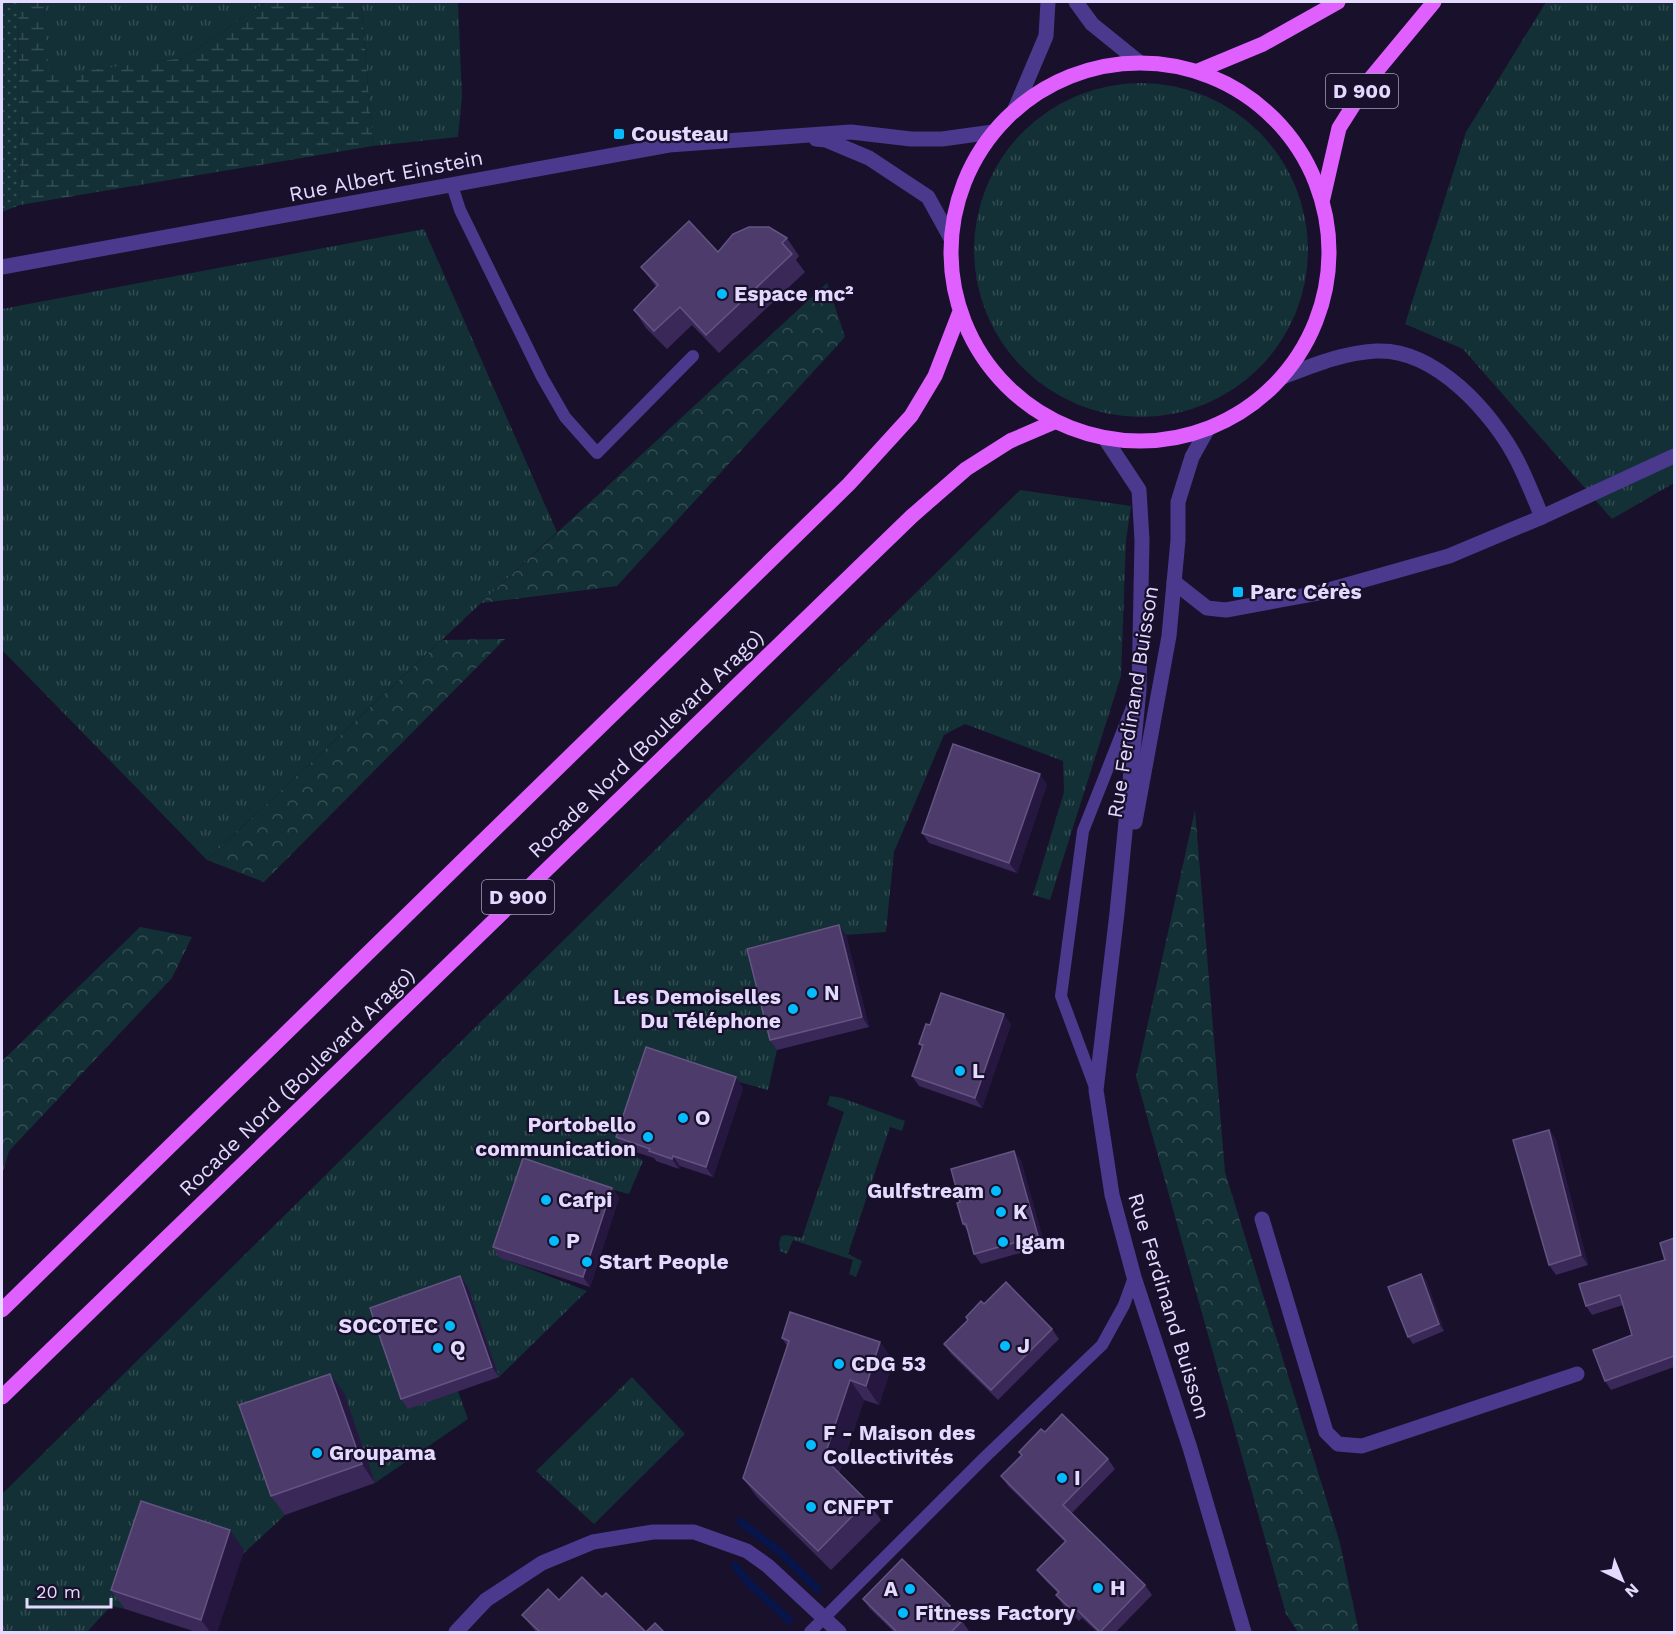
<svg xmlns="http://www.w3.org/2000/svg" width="1676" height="1634" font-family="'Work Sans',sans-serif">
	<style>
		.grass { fill: url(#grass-tufts) }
		.forest { fill: url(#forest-crowns) }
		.wetland { fill: url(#wetland-marsh) }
		.park { fill: url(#park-dots) }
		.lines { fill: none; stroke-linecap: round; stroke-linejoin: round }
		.stream { stroke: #08154b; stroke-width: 8 }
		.lane { stroke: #4a398c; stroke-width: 12 }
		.street { stroke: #4a398c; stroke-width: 15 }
		.primary { stroke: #df60ff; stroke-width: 15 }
		.wall { fill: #3a2859 }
		.shaded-wall { fill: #25173f }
		.building { fill: #4c3b6b; stroke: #645482; stroke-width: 1.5 }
		.poi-dot { fill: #05bbff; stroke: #19102b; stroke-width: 2 }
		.labels { text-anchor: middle; stroke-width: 4.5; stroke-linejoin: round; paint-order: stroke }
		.shield { fill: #19102b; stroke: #a79dbf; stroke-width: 1.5 }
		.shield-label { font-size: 20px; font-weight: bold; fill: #e4d9ff }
		.poi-label { font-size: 21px; font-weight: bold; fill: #e4d9ff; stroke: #19102b; text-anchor: start }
		.street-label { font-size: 21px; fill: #e4d9ff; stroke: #19102b }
	</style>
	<defs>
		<pattern id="grass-tufts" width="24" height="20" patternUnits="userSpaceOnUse" patternTransform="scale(1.5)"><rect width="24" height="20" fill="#123035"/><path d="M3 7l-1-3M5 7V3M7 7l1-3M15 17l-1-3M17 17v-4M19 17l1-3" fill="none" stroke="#344d53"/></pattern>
		<pattern id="forest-crowns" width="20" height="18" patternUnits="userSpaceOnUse" patternTransform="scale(1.5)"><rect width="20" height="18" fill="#123035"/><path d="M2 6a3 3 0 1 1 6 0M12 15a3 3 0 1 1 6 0" fill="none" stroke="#344d53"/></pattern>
		<pattern id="wetland-marsh" width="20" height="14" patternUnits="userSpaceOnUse" patternTransform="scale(1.5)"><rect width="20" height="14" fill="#123035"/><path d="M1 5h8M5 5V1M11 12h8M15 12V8" fill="none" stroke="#344d53"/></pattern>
		<pattern id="park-dots" width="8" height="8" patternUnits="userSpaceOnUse" patternTransform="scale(1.5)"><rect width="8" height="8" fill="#123035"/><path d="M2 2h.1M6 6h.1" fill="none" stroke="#344d53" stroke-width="1.8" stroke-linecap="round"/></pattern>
	</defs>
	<rect width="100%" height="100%" fill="#19102b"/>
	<g class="grass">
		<path d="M44 2H266L184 58 48 76Z"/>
		<path d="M361 2H458L462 97 458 137 373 146Z"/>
		<path d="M1546 2H1674V483L1612 519 1463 349 1405 324 1466 132Z"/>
		<circle cx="1141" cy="250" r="167"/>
		<path d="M424 229 557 532 207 860 2 650V309Z"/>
		<path d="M1020 490 1131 506 1126 541 1121 676 1050 900 1033 895 1064 792 1063 761 965 724 944 735 894 852 886 932 846 935 755 959 777 1050 768 1090 654 1058 623 1147 643 1161 629 1194 530 1169 500 1257 587 1291 499 1377 458 1391 468 1419 375 1483 344 1393 285 1515 242 1555 155 1520 125 1609 111 1606 87 1632H2V1494Z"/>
		<path d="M830 1096 842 1098 905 1121 902 1131 890 1127 848 1254 862 1261 856 1277 849 1274 853 1260 793 1240 787 1254 780 1251 779 1243 781 1236 786 1235 802 1238 844 1112 827 1105Z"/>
		<path d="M632 1377 685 1434 594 1524 536 1471Z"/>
	</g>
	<g class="forest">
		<path d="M827 283 845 337 617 586 481 603Z"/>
		<path d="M505 639 264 882 207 860 442 640Z"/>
		<path d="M1195 810 1225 1172 1340 1543 1359 1632H1298L1286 1614 1136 1077Z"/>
		<path d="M140 927 192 937 172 978 9 1151 2 1175V1061Z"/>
	</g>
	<path class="wetland" d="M18 2H44L49 75 184 58 266 2H361L373 146 20 205Z"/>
	<path class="park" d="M2 2H18L20 205 2 212Z"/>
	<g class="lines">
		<g class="stream">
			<path d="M741 1522 781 1553 817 1589"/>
			<path d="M735 1566 750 1584 789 1620"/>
		</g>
		<g class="lane">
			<path d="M452 185 460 210 542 377 565 417 597 453 693 356"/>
			<path d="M1096 1090 1061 996 1083 831 1134 702"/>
			<path d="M810 1632 982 1460 1102 1345 1124 1305 1134 1277"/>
		</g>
		<g class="street">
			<path d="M1076 2 1092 24 1139 62"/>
			<path d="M1015 109 1046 36 1048 2"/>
			<path d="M816 139 826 140 869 158 928 197 950 237"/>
			<path d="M2 267 669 145 851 132 911 139H942L993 132"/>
			<path d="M1283 377C1314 365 1342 353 1376 351 1435 348 1493 413 1518 462 1527 480 1534 498 1542 517"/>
			<path d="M1106 440 1139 490 1142 540 1139 690 1117 913 1096 1090 1112 1195 1134 1277 1190 1448 1244 1632"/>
			<path d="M1174 582 1207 608 1226 610 1318 593 1449 556 1542 517 1674 456"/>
			<path d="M1135 822 1169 636 1178 540V502L1192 457 1207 430"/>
			<path d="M1262 1219 1326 1432 1338 1444 1362 1446 1577 1374"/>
			<path d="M456 1632 486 1600 542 1563 593 1542 653 1532H694L747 1551 768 1566 839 1632"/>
		</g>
		<g class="primary">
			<circle cx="1140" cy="252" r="189"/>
			<path d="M1198 71 1263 44 1338 2"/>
			<path d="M1323 198 1339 128 1370 79 1434 2"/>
			<path d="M2 1310 849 484 911 416 935 376 959 314"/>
			<path d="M2 1397 912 516 966 469 1010 441 1054 422"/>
		</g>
	</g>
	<g class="wall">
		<path d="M787 238 799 256 796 260 805 272 719 353 692 325 667 349 646 328 634 310 656 287 641 267Z"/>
		<path d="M1047 784 1017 873 929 843 922 833Z"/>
		<path d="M846 935 869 1027 777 1050 770 1040Z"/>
		<path d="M1011 1024 982 1108 919 1086 912 1076 922 1047 919 1044 930 1025Z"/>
		<path d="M743 1088 713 1177 680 1166 679 1169 656 1161 654 1158 623 1148 616 1137Z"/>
		<path d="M1549 1130 1556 1140 1588 1265 1556 1275 1549 1265Z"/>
		<path d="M1014 1151 1021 1161 1045 1246 981 1264 974 1254 968 1232 963 1224 960 1202Z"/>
		<path d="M612 1188 619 1198 590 1287 500 1258 493 1247Z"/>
		<path d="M1674 1238V1367L1611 1390 1605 1381 1632 1335 1623 1305 1592 1315 1586 1306 1665 1260Z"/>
		<path d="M1421 1274 1426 1280 1444 1331 1413 1344 1408 1337Z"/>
		<path d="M468 1287 499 1377 408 1409 401 1399Z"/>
		<path d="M984 1304 1052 1329 1059 1339 998 1400 951 1354 944 1344 968 1320 966 1317Z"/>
		<path d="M782 1338 880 1342 893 1361 879 1405 864 1400 839 1473 867 1501 881 1520 831 1570 757 1497 743 1478 787 1346Z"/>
		<path d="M344 1393 375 1483 285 1515 271 1496Z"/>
		<path d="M1045 1432 1108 1459 1115 1469 1072 1513 1145 1585 1152 1595 1116 1632H1097L1082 1618 1079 1621 1063 1605 1056 1595 1058 1593 1045 1580 1037 1570 1065 1542 1008 1486 1001 1476 1022 1455 1019 1452Z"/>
		<path d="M244 1550 217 1632H196L125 1609 111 1590Z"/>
		<path d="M602 1597 646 1632H536L522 1615 559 1600Z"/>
		<path d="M863 1599 950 1606 957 1616 962 1621 969 1631 968 1632H894L870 1609Z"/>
	</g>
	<g class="shaded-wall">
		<path d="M1040 774 1047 784 1017 873 1009 863Z"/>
		<path d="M839 925 846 935 869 1027 862 1017Z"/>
		<path d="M1004 1014 1011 1024 982 1108 975 1098Z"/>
		<path d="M736 1077 743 1088 713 1177 706 1167Z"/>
		<path d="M1549 1130 1556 1140 1588 1265 1581 1255Z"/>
		<path d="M1014 1151 1021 1161 1045 1246 1038 1236Z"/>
		<path d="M673 1156 680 1166 679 1169 672 1159Z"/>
		<path d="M612 1188 619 1198 590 1287 583 1277Z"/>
		<path d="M1421 1274 1426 1280 1444 1331 1439 1324Z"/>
		<path d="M460 1276 468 1287 499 1377 492 1367Z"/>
		<path d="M880 1342 893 1361 879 1405 866 1386Z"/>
		<path d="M330 1374 344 1393 375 1483 362 1464Z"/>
		<path d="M850 1380 864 1400 837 1477 824 1458Z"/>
		<path d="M230 1530 244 1550 217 1632H210L201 1620Z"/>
	</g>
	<g class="building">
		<path d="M689 221 718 252 733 234 749 227H769L787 238 782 243 792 254 706 335 680 307 654 331 634 310 658 285 641 267Z"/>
		<path d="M953 744 1040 774 1009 863 922 833Z"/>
		<path d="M839 925 862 1017 770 1040 747 949Z"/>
		<path d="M941 993 1004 1014 975 1098 912 1076 923 1045 919 1044 926 1024 930 1025Z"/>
		<path d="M646 1047 736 1077 706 1167 673 1156 672 1159 649 1151 650 1149 616 1137Z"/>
		<path d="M1549 1130 1581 1255 1549 1265 1513 1140Z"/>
		<path d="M1014 1151 1038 1236 974 1254 966 1224H963L957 1203 960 1202 951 1169Z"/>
		<path d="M523 1158 612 1188 583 1277 493 1247Z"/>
		<path d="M1674 1238V1356L1605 1381 1593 1350 1632 1335 1620 1295 1586 1306 1579 1284 1665 1260 1660 1243Z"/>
		<path d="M1421 1274 1439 1324 1408 1337 1388 1287Z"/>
		<path d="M460 1276 492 1367 401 1399 370 1308Z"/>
		<path d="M1006 1282 1052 1329 991 1390 944 1344 968 1320 966 1317 981 1301 984 1304Z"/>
		<path d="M790 1312 880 1342 866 1386 850 1380 824 1458 867 1501 818 1551 743 1478 789 1341 782 1338Z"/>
		<path d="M330 1374 362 1464 271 1496 239 1405Z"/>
		<path d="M1062 1414 1108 1459 1063 1505 1145 1585 1100 1632 1075 1608 1072 1610 1056 1595 1059 1592 1037 1570 1066 1541 1001 1476 1022 1455 1019 1452 1041 1429 1045 1432Z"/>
		<path d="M141 1501 230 1530 201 1620 111 1590Z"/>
		<path d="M902 1559 950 1606 948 1608 962 1621 951 1632H897L863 1599Z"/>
		<path d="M582 1577 602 1597 606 1593 646 1632H540L522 1615 548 1589 559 1600Z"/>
		<path d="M655 1623 664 1632H646Z"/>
	</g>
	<g class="poi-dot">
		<rect x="613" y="128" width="12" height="12" rx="3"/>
		<circle cx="722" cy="294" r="6"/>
		<rect x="1232" y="586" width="12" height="12" rx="3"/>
		<circle cx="812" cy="993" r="6"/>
		<circle cx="793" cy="1009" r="6"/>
		<circle cx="960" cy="1071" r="6"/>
		<circle cx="683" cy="1118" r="6"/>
		<circle cx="648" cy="1137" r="6"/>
		<circle cx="996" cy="1191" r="6"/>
		<circle cx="546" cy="1200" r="6"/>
		<circle cx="1001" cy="1212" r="6"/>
		<circle cx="554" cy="1241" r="6"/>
		<circle cx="1003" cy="1242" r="6"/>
		<circle cx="587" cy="1262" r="6"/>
		<circle cx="450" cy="1326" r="6"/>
		<circle cx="1005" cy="1346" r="6"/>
		<circle cx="438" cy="1348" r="6"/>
		<circle cx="839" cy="1364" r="6"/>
		<circle cx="811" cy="1445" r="6"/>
		<circle cx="317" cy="1453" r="6"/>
		<circle cx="1062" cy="1478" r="6"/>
		<circle cx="811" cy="1507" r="6"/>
		<circle cx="1098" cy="1588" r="6"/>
		<circle cx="910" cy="1589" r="6"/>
		<circle cx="903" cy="1613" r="6"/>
	</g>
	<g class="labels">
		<g class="shield">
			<rect x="1326" y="74" width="72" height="34" rx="4.5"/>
			<rect x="482" y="880" width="72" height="34" rx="4.5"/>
		</g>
		<g class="shield-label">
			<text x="1362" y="98">D 900</text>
			<text x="518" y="904">D 900</text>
		</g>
		<g class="poi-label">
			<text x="631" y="141">Cousteau</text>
			<text x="734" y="301">Espace mc²</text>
			<text x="1250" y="599">Parc Cérès</text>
			<text x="824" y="1000">N</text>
			<text x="781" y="1004" text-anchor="end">Les Demoiselles<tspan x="781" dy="24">Du Téléphone</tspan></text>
			<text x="972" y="1078">L</text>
			<text x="695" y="1125">O</text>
			<text x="636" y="1132" text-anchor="end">Portobello<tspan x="636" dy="24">communication</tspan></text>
			<text x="984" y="1198" text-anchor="end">Gulfstream</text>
			<text x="558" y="1207">Cafpi</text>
			<text x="1013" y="1219">K</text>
			<text x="566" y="1248">P</text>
			<text x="1015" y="1249">Igam</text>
			<text x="599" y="1269">Start People</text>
			<text x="438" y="1333" text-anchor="end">SOCOTEC</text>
			<text x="1017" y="1353">J</text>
			<text x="450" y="1355">Q</text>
			<text x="851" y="1371">CDG 53</text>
			<text x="823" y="1440">F - Maison des<tspan x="823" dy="24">Collectivités</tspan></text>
			<text x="329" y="1460">Groupama</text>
			<text x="1074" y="1485">I</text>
			<text x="823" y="1514">CNFPT</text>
			<text x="1110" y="1595">H</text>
			<text x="898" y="1596" text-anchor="end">A</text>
			<text x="915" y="1620">Fitness Factory</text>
		</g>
		<g class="street-label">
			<text transform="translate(386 176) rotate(-11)" y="7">Rue Albert Einstein</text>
			<text transform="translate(1133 702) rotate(-81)" y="7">Rue Ferdinand Buisson</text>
			<text transform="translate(646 744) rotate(-44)" y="7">Rocade Nord (Boulevard Arago)</text>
			<text transform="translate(297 1082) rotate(-44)" y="7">Rocade Nord (Boulevard Arago)</text>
			<text transform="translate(1169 1306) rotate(73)" y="7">Rue Ferdinand Buisson</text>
		</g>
	</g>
	<rect width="1676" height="1634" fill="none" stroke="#e4d9ff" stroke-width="6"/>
	<g transform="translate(1622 1580) rotate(137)" stroke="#19102b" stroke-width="4.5" paint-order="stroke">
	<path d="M0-4.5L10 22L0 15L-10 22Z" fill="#e4d9ff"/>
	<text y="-9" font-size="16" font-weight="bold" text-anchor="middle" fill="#e4d9ff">N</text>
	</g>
	<path d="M27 1598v9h84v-9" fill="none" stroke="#e4d9ff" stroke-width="3"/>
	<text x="36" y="1598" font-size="18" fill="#e4d9ff" stroke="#19102b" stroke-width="4.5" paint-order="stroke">20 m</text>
</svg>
